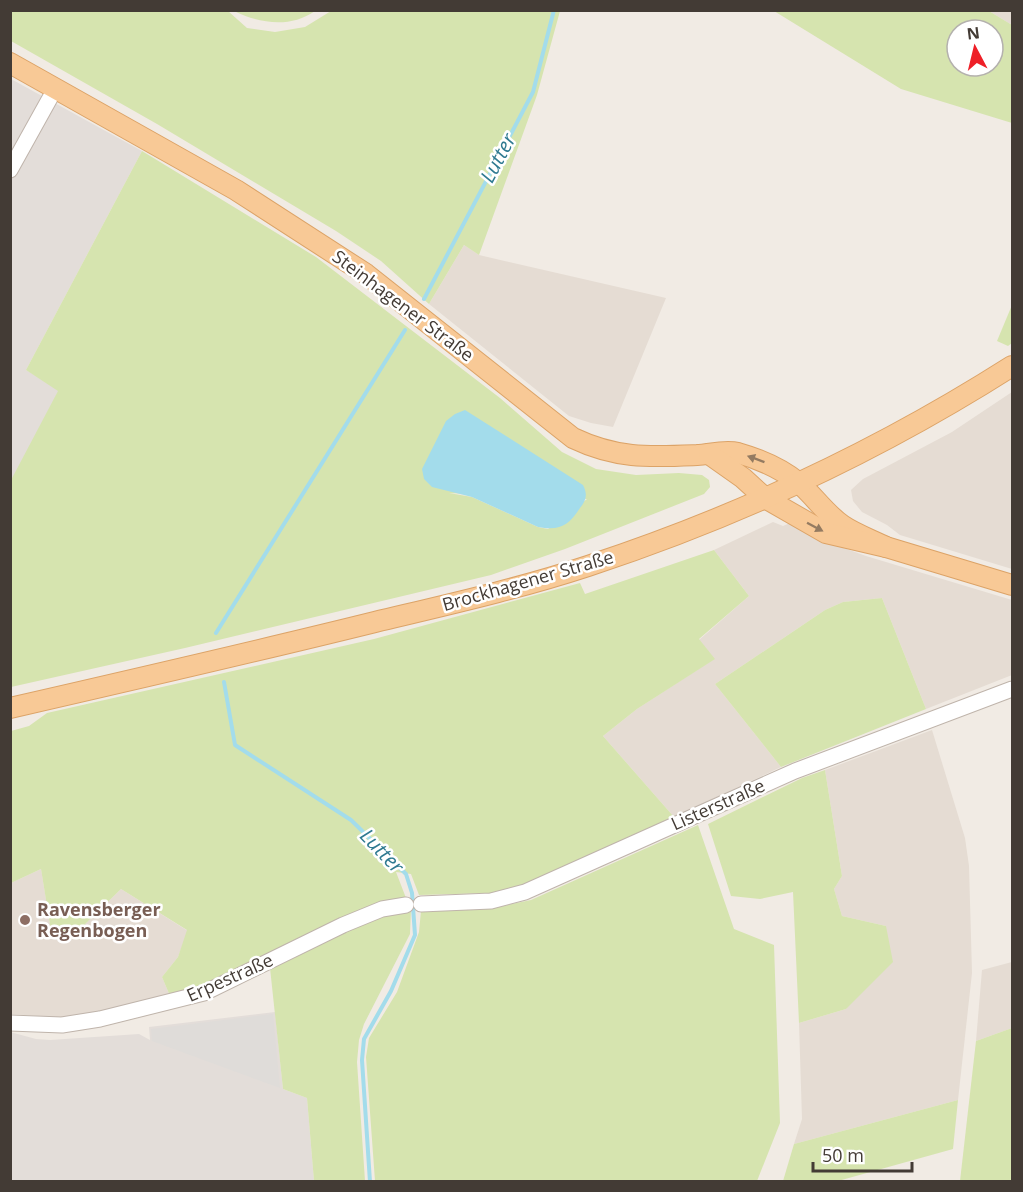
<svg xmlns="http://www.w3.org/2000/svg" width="1023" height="1192" font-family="'Open Sans',sans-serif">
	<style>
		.residential { fill: #e5dcd3 }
		.industrial { fill: #e3ddd9 }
		.green { fill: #d6e4af; fill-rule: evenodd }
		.parking { fill: #dfdcd9 }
		.water { fill: #a3dceb }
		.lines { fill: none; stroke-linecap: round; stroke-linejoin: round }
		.stream { stroke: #a3dceb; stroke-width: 4 }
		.minor-casing { stroke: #bfb4ab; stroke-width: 17 }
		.major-casing { stroke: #dca367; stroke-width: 22 }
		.minor { stroke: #fff; stroke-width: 15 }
		.major { stroke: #f8c996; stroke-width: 20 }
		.oneway { fill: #947b61 }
		.education-dot { fill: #8d6e63; stroke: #fff; stroke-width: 2 }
		.labels { text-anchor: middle; stroke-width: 5; stroke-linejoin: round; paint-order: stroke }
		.street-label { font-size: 18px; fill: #433b35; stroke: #fff }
		.education-label { font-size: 18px; font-weight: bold; fill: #785e54; stroke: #fff; text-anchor: start }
		.water-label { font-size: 20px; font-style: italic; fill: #2f7a91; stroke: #fff }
	</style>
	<rect width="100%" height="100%" fill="#f1ebe4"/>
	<g class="residential">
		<path d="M989 11H1012V25Z"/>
		<path d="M464 245 479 255 666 298 613 427 591 423 569 416 429 304Z"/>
		<path d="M1012 392V569L900 535 887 525 862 512 853 501 851 490 863 479 952 432Z"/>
		<path d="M773 522 783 526 790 523 822 540 866 556 1012 600V675L926 709 882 598 843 602 825 610 715 684 781 767 674 817 603 736 637 709 714 659 699 640 749 596 714 550Z"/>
		<path d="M932 730 965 838 969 866 972 973 958 1100 794 1144 802 1119 799 1023 846 1009 886 926 842 916 834 889 842 876 825 770Z"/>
		<path d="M41 869 52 936 77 932 121 889 188 931 178 957 162 977 170 996 100 1014 66 1018 11 1014V883Z"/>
		<path d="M1012 962V1028L976 1041 982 970Z"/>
	</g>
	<g class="industrial">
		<path d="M11 79 142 151 26 370 59 390 11 482Z"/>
		<path d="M275 1012 283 1089 307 1098 314 1181H11L10 1032 36 1039 50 1040 139 1034 150 1040 149 1027Z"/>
	</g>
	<g class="green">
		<path d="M10 11H228L247 28 275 32 305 27 331 11H560L537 95 479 255 464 245 429 304 381 261 336 231 157 124 11 41Z"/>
		<path d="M234 11 315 10V11C291 28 260 24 234 11Z"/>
		<path d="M774 11H989L1012 25V123L901 89ZM957 30H993V66H957Z"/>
		<path d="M142 151 316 257 500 398 562 452 596 469 636 475 679 473 702 475 709 480 710 487 704 494 565 549 491 575 185 648 11 687 10 482 58 391 26 370ZM449 493 587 499 548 529 538 527 472 497Z"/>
		<path d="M1012 305V343L1008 346 997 341Z"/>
		<path d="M714 550 749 596 699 639 715 659 637 709 603 736 674 817 521 888 491 893 419 895 411 874 396 872 406 898 201 988 170 996 162 977 178 957 187 930 121 889 77 932 52 937 41 869 11 883V731L29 726 47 713 374 639 580 583 585 594Z"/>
		<path d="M882 598 926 709 781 767 715 684 825 610 843 602Z"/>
		<path d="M825 770 842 876 834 889 842 916 886 926 893 962 846 1009 799 1023 793 892 760 899 731 896 708 824 802 778Z"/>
		<path d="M698 825 734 929 774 945 780 1123 757 1181H375L366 1057 369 1038 397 992 419 932 421 911 493 908 531 900Z"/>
		<path d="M411 909 410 934 364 1024 359 1040 357 1062 365 1181H314L307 1098 283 1089 270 968 383 913Z"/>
		<path d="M1012 1028V1181H960L976 1041Z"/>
		<path d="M958 1100 953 1149 838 1181H783L794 1144Z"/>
	</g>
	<path class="parking" d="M273 1014 280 1088 152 1041 151 1029Z"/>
	<path class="water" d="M465 410 583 485C588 495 586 500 580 508 568 526 560 531 538 527L472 497 432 487 424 479 422 469 446 421 455 414Z"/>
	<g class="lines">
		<g class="stream">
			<path d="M424 299 533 92 554 10"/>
			<path d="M216 633 405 330"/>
			<path d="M224 682 235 745 351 820 406 874 412 893 415 935 391 991 364 1039 362 1060 370 1182"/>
		</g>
		<g class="minor-casing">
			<g id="minor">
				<path d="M10 170 55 89"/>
				<path d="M421 904 491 901 525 892 795 771 1012 689"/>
				<path d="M10 1023 62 1025 100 1019 204 993 343 925 382 909 406 905"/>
			</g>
		</g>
		<g class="major-casing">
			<g id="major">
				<path d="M10 63 236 190 366 274 573 438C617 459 649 457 697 455 711 454 725 450 738 453 759 459 782 469 799 483 814 496 825 513 842 525 855 534 872 540 886 547"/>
				<path d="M709 454 743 478 765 498 826 533 886 547 1012 585"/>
				<path d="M10 708C132 680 254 652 375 622 446 605 518 589 588 566 737 517 880 450 1012 366"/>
			</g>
		</g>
		<use href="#minor" class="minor"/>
		<use href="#major" class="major"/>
	</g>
	<defs><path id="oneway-solid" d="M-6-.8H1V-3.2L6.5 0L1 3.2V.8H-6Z" transform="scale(1.5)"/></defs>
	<g class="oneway">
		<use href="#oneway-solid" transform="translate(756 459) rotate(-160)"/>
		<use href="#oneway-solid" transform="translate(815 527) rotate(28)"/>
	</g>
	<circle class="education-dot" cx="25" cy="920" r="6"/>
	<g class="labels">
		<g class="street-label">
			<text transform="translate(403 306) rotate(37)" y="6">Steinhagener Straße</text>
			<text transform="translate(528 581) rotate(-16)" y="6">Brockhagener Straße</text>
			<text transform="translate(718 805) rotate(-24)" y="6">Listerstraße</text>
			<text transform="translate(230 978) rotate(-24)" y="6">Erpestraße</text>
		</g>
		<g class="education-label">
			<text x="37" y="916">Ravensberger<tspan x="37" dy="21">Regenbogen</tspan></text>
		</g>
		<g class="water-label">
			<text transform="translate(498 158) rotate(-62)" y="7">Lutter</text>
			<text transform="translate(382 851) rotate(46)" y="7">Lutter</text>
		</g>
	</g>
	<rect width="1023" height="1192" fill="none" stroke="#433b35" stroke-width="24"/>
	<g transform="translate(975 48) rotate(353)"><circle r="28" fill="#ffffff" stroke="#b4b1ae" stroke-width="1.5"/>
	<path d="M0-4.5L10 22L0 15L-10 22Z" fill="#ee1f27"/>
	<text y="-9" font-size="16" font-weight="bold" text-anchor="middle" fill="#433b35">N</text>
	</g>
	<path d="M813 1162v9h99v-9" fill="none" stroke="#433b35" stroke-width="3"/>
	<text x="822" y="1162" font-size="18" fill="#433b35" stroke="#ffffff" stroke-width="4.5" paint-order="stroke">50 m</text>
</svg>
